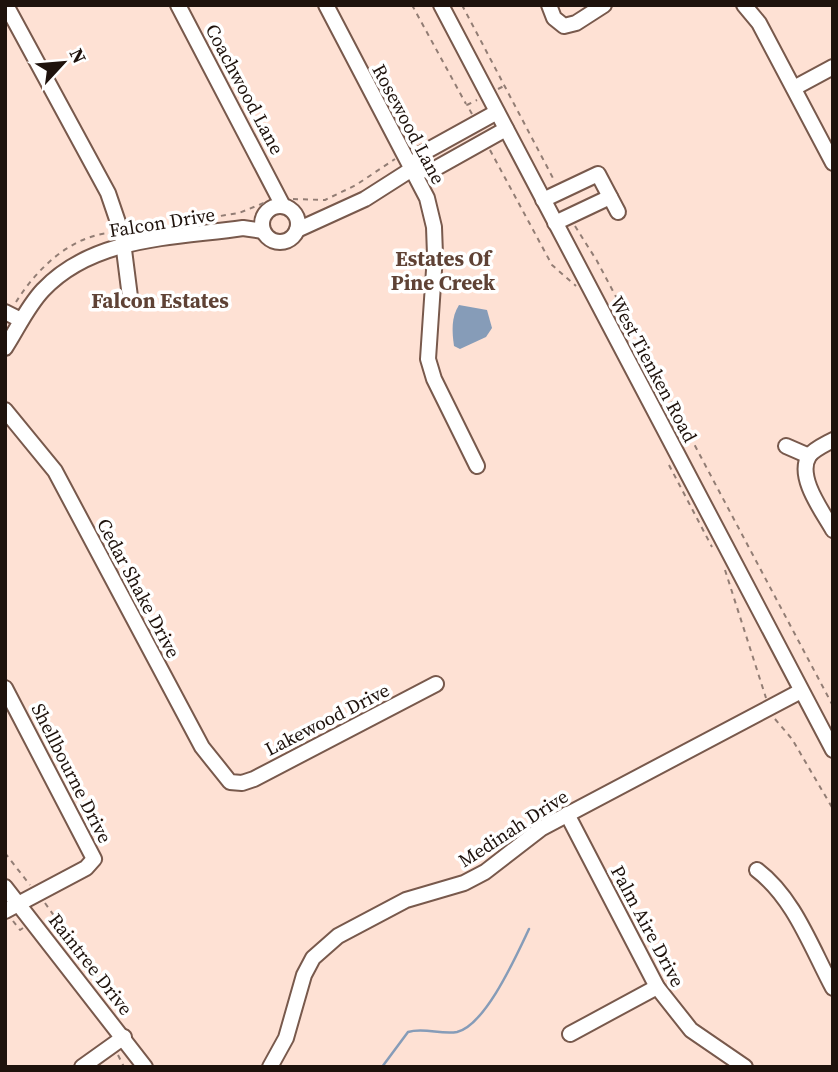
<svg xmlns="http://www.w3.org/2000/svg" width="838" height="1072" font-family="'Source Serif 4',serif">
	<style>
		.water { fill: #869cb8 }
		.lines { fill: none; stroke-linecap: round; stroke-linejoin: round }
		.stream { stroke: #869cb8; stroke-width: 2.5 }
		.minor-casing { stroke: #78594c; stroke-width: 18 }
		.path { stroke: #927d74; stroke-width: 2; stroke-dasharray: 5 5; stroke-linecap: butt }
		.minor { stroke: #fff; stroke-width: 14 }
		.labels { text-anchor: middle; stroke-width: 7; stroke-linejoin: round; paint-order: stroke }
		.street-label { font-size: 19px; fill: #1e120c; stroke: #fff }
		.neighbourhood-label { font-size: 21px; font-weight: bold; fill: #5f4235; stroke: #fff }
	</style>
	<rect width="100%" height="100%" fill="#fee1d4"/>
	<path class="water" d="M459 305 487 310 492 328 486 337 460 349 454 346C452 332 451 317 459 305Z"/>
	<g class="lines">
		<path class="stream" d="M382 1067 408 1032C424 1027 441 1035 457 1032 486 1025 517 954 529 929"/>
		<g class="minor-casing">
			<g id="minor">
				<path d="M6 5 108 193 122 234 130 297"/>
				<path d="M178 5 283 206"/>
				<path d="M326 5 427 198 434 227 435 255 428 359 434 379 477 466"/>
				<path d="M441 5 833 750"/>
				<path d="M549 5 554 18 564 26 576 23 604 5"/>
				<path d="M744 5 759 23 833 163"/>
				<path d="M794 88 833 67"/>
				<path d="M412 169 431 171 506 129"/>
				<path d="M543 200 598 174 618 212"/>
				<circle cx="280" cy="224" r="18"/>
				<path d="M555 223 610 197"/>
				<path d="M297 230 365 199 412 169 421 154 497 112"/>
				<path d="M5 312 21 320"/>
				<path d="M5 348C18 328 27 307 43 290 94 236 175 238 243 228L263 231"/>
				<path d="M5 410 55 471 202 747 230 782 242 783 254 779 436 684"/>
				<path d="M833 440C826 444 814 449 809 456 796 477 823 512 833 530"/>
				<path d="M786 446 809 456"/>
				<path d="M5 688 94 859 86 868 5 911"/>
				<path d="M567 814 657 987 691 1030 745 1067"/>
				<path d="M757 870C794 898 811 947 833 988"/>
				<path d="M5 887 145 1067"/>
				<path d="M570 1034 657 987"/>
				<path d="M82 1067 124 1037"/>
				<path d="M270 1067 286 1038 304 975 313 958 338 936 406 900 464 883 485 872 542 828 801 691"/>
			</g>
		</g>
		<g class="path">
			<path d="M412 5 466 104"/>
			<path d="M462 5 554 180"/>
			<path d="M498 89 506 85"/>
			<path d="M472 114 467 105 477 100"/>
			<path d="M490 150 552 265 576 286"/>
			<path d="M293 199 325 200 356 185 395 159"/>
			<path d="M575 226 597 261 833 706"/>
			<path d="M132 230 239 213 266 202"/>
			<path d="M16 302C36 270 69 237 109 233"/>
			<path d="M669 465 712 547"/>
			<path d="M725 570 766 698"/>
			<path d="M775 719 792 739 833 809"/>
			<path d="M5 853 30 885"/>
			<path d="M45 903 95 974 105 995"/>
			<path d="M13 921 20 930 23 928"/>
			<path d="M118 1055 124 1067"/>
		</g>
		<use href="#minor" class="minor"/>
	</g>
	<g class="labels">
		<g class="street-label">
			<text transform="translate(245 89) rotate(62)" y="7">Coachwood Lane</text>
			<text transform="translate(409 124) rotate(62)" y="7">Rosewood Lane</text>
			<text transform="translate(162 222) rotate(-9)" y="7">Falcon Drive</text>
			<text transform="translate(654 369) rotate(62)" y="7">West Tienken Road</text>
			<text transform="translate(139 588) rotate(62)" y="7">Cedar Shake Drive</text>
			<text transform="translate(327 719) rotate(-27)" y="7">Lakewood Drive</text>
			<text transform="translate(72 773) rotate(63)" y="7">Shellbourne Drive</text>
			<text transform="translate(513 828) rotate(-33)" y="7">Medinah Drive</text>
			<text transform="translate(648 926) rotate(62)" y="7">Palm Aire Drive</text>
			<text transform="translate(91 964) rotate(52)" y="7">Raintree Drive</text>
		</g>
		<g class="neighbourhood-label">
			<text x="443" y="266">Estates Of<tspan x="443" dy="24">Pine Creek</tspan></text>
			<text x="160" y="308">Falcon Estates</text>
		</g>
	</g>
	<rect width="838" height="1072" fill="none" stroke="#1e120c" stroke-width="14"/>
	<g transform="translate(63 63) rotate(64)" stroke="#ffffff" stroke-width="5" paint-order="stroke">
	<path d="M0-5L12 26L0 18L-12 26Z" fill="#1e120c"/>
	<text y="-10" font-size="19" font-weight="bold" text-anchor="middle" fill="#1e120c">N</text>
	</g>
</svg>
